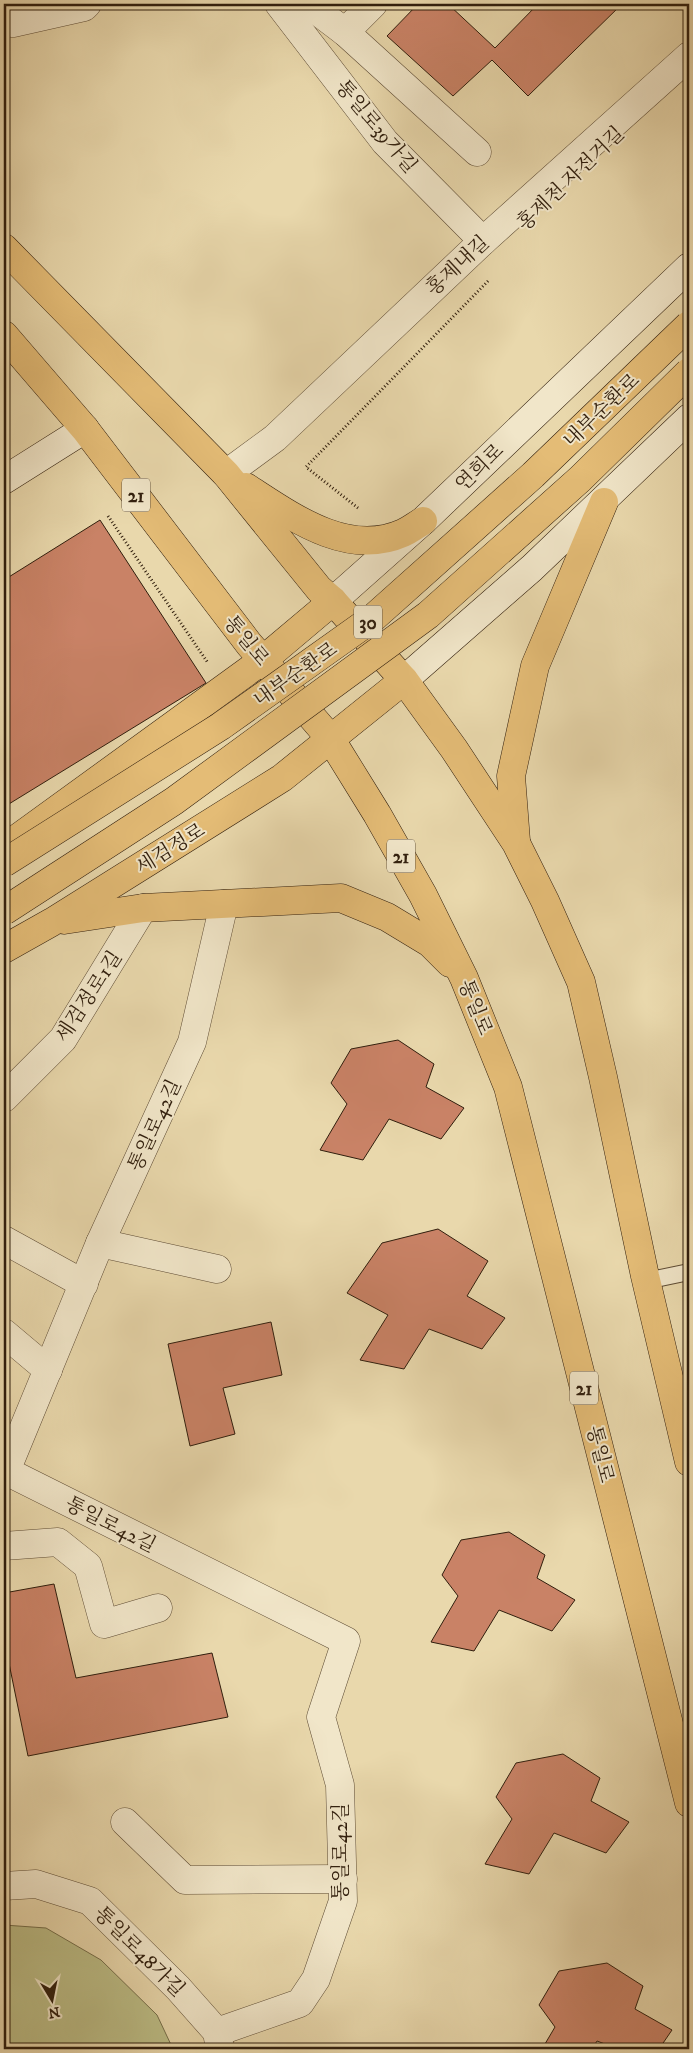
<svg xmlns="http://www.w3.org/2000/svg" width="693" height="2053" font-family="'IM FELL DW Pica','Noto Serif KR',serif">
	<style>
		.green { fill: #bcbd86; stroke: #766e4a }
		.building { fill: #c98266; stroke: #301e0d }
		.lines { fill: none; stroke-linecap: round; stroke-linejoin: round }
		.lane-casing { stroke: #5e4c35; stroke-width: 18 }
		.street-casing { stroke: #5e4c35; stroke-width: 29 }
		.secondary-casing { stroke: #301e0d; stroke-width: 29 }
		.primary-casing { stroke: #301e0d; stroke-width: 29 }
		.path { stroke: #301e0d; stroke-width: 3; stroke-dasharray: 1 2.5; stroke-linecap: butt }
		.lane { stroke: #f1e6c9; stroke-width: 16 }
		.street { stroke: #f1e6c9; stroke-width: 28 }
		.secondary { stroke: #f1e6c9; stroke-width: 28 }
		.primary { stroke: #e4bc76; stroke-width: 28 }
		.highway-bridge-casing { stroke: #301e0d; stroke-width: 29; stroke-linecap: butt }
		.highway-bridge { stroke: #e4bc76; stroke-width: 28 }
		.labels { text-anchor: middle; stroke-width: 4; stroke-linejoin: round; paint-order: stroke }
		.shield { fill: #f1e6c9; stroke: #6a5a45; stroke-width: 1 }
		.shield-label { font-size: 19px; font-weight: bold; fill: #301e0d }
		.street-label { font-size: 20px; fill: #301e0d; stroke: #f1e6c9 }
	</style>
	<rect width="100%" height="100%" fill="#e9d8ac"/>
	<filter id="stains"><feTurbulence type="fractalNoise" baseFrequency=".004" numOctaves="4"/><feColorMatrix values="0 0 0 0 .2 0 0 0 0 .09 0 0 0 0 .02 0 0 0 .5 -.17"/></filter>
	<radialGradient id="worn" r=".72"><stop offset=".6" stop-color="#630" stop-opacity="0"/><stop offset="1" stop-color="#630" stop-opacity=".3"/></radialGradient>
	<path class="green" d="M4 1925 46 1928 101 1960 157 2015 173 2049H4Z"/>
	<g class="building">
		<path d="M418 4H448L495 48 538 4H622L528 96 492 60 453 96 387 36Z"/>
		<path d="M100 520 206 683 4 807V580Z"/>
		<path d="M398 1040 434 1064 426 1087 464 1108 441 1139 389 1119 363 1160 320 1150 347 1104 331 1083 351 1049Z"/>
		<path d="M438 1229 488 1261 467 1296 505 1318 482 1349 429 1329 404 1369 360 1360 388 1315 347 1293 382 1243Z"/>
		<path d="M271 1322 282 1375 223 1388 235 1434 190 1446 168 1344Z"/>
		<path d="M509 1532 545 1555 537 1578 575 1600 552 1631 499 1610 474 1651 431 1642 458 1596 442 1575 461 1540Z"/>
		<path d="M54 1584 76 1678 212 1653 228 1717 28 1756 4 1639V1593Z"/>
		<path d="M563 1754 600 1778 591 1801 629 1822 606 1853 554 1833 529 1874 485 1864 512 1819 496 1797 516 1763Z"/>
		<path d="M607 1963 643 1986 635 2009 672 2030 659 2049H618L597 2041 592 2049H542L555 2027 539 2005 559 1971Z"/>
	</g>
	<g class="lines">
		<g class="lane-casing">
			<path id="lane" d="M646 1281 689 1272"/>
		</g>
		<g class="street-casing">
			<g id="street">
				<path d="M279 4 385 142 483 241"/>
				<path d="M308 4 345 32 477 152"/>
				<path d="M4 22 13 23 84 7 87 4"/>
				<path d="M345 32 373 4"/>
				<path d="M226 474 275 438 483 241 689 56"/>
				<path d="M4 1098 63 1039 143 908"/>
				<path d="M4 1240 84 1284"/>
				<path d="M100 1243 217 1269"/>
				<path d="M4 1333 48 1370"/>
				<path d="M4 1546 58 1542 88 1566 104 1624 158 1608"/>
				<path d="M125 1822 185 1880 343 1879"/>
				<path d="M4 1886 36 1884 90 1901 178 1988 217 2032 220 2049"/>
				<path d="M217 2032 300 2003 316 1979 343 1901 340 1785 321 1717 346 1641 6 1471 100 1243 192 1042 224 904"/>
			</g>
		</g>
		<g class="secondary-casing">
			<g id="secondary">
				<path d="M4 480 85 429"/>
				<path d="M333 601 423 521 689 267"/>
				<path d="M404 680 532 568 689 418"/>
			</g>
		</g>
		<g class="primary-casing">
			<g id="primary">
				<path d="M4 248 226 474 319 589 333 601 404 680 454 749 516 843 545 901 581 982 603 1077 645 1276 689 1462"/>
				<path d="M4 335 85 429 249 644 330 738 377 814 423 895 464 978 508 1087 689 1803"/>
				<path d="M246 487C291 516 347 558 403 533 410 530 416 525 423 521"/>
				<path d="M516 841 511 776 535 666 604 502"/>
				<path d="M4 848 263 660 333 601"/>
				<path d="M64 920 143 908 341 898 387 917 430 943 450 963"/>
				<path d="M4 949 52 922 282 778 404 680"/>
			</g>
		</g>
		<g class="path">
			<path d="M358 508 306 467 489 280"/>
			<path d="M108 516 208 663"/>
		</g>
		<use href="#lane" class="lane"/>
		<use href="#street" class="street"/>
		<use href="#secondary" class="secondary"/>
		<use href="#primary" class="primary"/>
		<g class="highway-bridge-casing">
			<g id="highway-bridge">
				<path d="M4 863 221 726 373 618 533 475 689 325"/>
				<path d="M4 911 174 801 428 615 580 479 689 372"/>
			</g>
		</g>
		<use href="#highway-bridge" class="highway-bridge"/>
	</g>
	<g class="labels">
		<g class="shield">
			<rect x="122" y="478.5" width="28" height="33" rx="4"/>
			<rect x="354" y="605.5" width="28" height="33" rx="4"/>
			<rect x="387" y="839.5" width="28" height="33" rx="4"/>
			<rect x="570" y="1371.5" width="28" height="33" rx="4"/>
		</g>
		<g class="shield-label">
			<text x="136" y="502">21</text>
			<text x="368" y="629">30</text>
			<text x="401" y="863">21</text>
			<text x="584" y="1395">21</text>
		</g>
		<g class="street-label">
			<text transform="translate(377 126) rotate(50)" y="7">통일로39가길</text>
			<text transform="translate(570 178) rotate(-44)" y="7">홍제천 자전거길</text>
			<text transform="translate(457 265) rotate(-43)" y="7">홍제내길</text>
			<text transform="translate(601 410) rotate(-44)" y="7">내부순환로</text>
			<text transform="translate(479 467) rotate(-44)" y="7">연희로</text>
			<text transform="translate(247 640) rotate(51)" y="7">통일로</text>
			<text transform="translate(295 674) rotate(-35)" y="7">내부순환로</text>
			<text transform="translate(170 848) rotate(-32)" y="7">세검정로</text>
			<text transform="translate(88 996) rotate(-57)" y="7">세검정로1길</text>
			<text transform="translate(476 1007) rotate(68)" y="7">통일로</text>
			<text transform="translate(154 1125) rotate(-65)" y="7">통일로42길</text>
			<text transform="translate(601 1454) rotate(76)" y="7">통일로</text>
			<text transform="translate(111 1524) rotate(27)" y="7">통일로42길</text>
			<text transform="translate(340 1852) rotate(-90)" y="7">통일로42길</text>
			<text transform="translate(140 1951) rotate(45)" y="7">통일로48가길</text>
		</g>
	</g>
	<rect width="693" height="2053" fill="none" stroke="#e9d8ac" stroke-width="20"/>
	<rect x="5" y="5" width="683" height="2043" fill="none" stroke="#301e0d" stroke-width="2.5"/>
	<rect x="10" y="10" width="673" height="2033" fill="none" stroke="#301e0d"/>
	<g transform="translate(52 2000) rotate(170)" stroke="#f1e6c9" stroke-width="4" paint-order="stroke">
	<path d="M0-4L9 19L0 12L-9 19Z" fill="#301e0d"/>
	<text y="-8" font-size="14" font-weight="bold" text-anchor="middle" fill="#301e0d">N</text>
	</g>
	<rect width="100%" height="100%" filter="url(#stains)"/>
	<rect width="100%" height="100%" fill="url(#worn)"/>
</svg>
